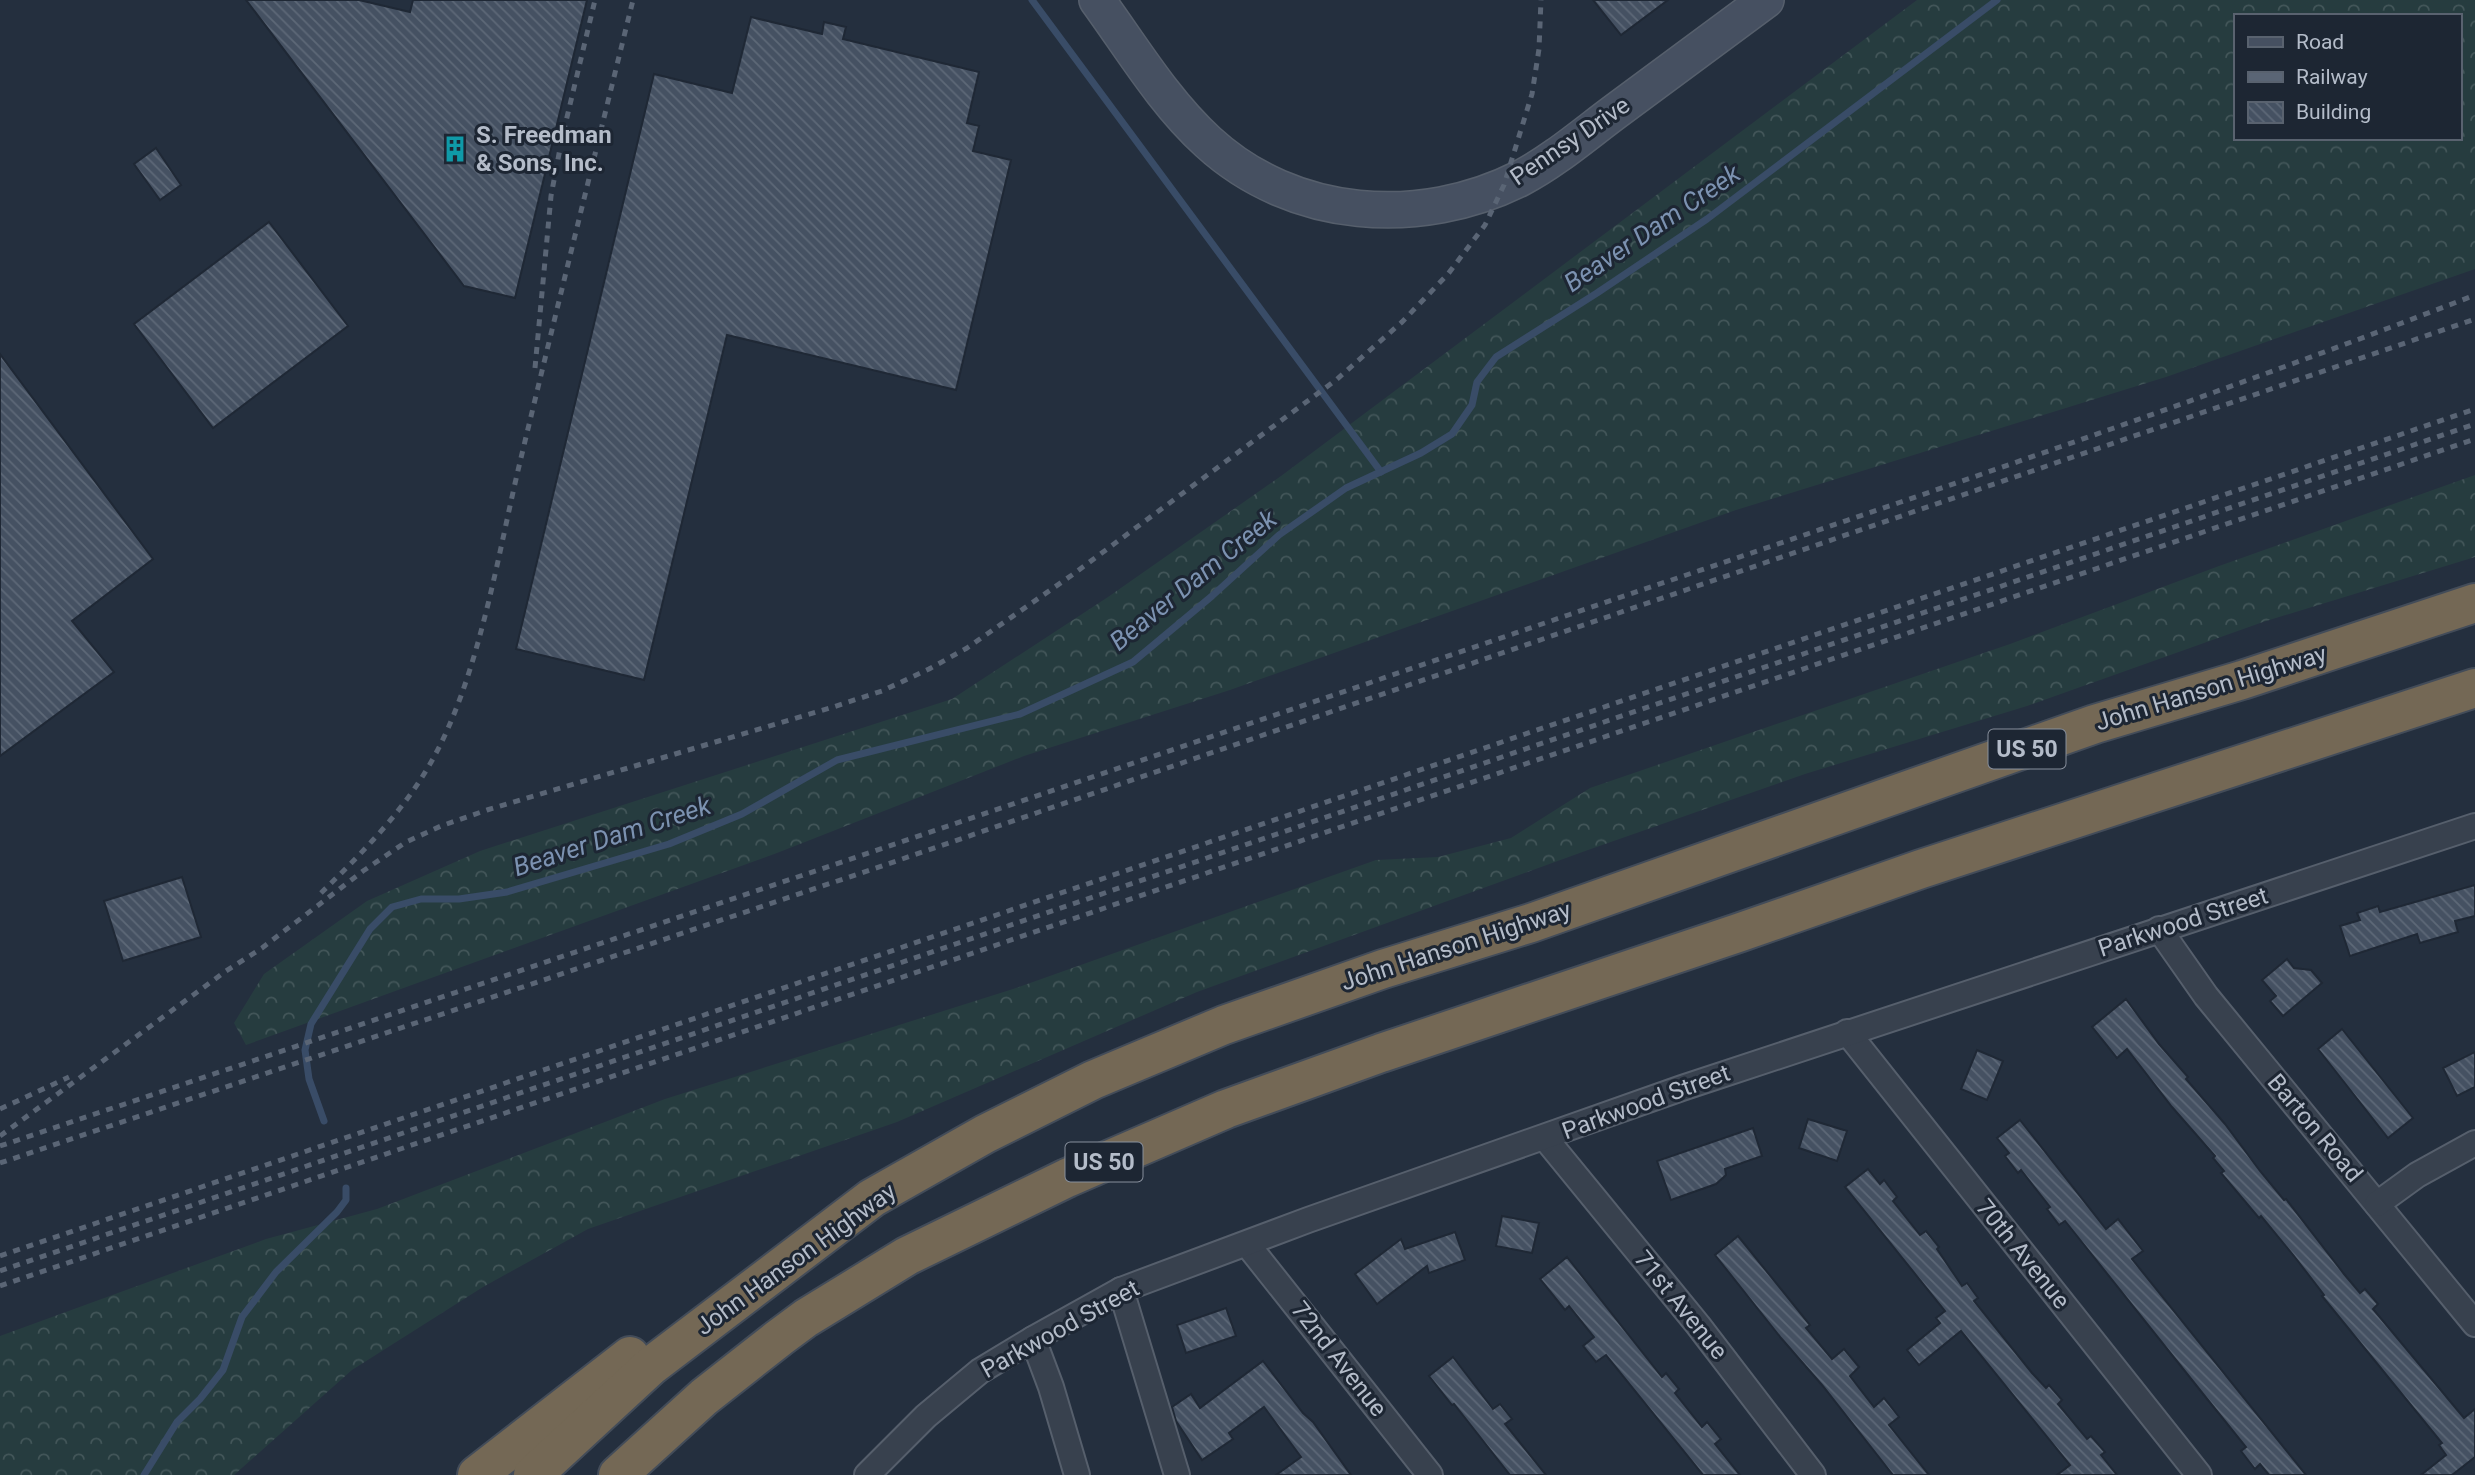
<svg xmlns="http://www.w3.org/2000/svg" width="2475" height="1475" font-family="Roboto,sans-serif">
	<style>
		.forest { fill: url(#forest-crowns); fill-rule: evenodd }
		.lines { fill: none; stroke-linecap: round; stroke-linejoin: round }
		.stream { stroke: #394c67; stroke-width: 7 }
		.building { fill: url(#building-back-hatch); stroke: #1f2835; stroke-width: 2 }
		.street-casing { stroke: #565f6c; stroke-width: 28 }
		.secondary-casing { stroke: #565f6c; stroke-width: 38 }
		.highway-casing { stroke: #434c59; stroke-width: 42 }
		.street { stroke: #38414e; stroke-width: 24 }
		.secondary { stroke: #465061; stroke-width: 35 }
		.highway { stroke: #746855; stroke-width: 38 }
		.rail { stroke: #5a6575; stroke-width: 5; stroke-dasharray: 7 7; stroke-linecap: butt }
		.labels { text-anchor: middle; stroke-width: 6; stroke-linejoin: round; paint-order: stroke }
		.shield { fill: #1d2633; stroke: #878f9c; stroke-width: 2 }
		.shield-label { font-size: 23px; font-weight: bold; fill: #b4bcc9 }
		.poi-label { font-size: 24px; font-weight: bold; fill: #b4bcc9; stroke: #1d2633; text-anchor: start }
		.street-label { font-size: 24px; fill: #b4bcc9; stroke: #1d2633 }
		.water-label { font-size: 26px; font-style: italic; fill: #7c92b1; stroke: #1d2633 }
	</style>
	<defs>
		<pattern id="forest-crowns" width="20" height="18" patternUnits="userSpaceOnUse" patternTransform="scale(1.75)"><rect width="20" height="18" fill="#263c3f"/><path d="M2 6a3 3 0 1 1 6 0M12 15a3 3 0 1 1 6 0" fill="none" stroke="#435659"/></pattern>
		<pattern id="building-back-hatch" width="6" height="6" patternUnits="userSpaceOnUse" patternTransform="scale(1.75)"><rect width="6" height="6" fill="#455162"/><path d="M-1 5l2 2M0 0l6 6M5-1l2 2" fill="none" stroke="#5d6877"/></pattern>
	</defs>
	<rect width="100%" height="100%" fill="#242f3e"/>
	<g class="forest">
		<path d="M1917 0H2475V269L2166 377 1736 510 1230 690 1024 756 777 853 246 1045 234 1023 264 974 367 901 480 851 952 699 1108 597 1281 476ZM2235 16H2459V138H2235Z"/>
		<path d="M2475 475V557L2263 622 2027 706 1805 774 1588 850 1197 992 897 1122 588 1229 483 1287 352 1370 234 1475H0V1336L266 1239 377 1209 665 1099 1013 989 1376 860 1438 857 1511 838 1590 788 2010 644 2219 566Z"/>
	</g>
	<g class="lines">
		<g class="stream">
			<path d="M1032 0 1381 472"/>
			<path d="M324 1121 309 1079 305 1050 311 1024 370 929 392 907 421 899H459L507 892 669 844 742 814 837 760 1020 714 1133 662 1212 596 1279 535 1346 488 1421 453 1452 434 1472 405 1477 382 1496 357 1597 293 1707 219 1997 0"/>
			<path d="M144 1475 177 1422 200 1399 223 1370 242 1317 276 1272 337 1212 346 1200V1188"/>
		</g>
	</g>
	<g class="building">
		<path d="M246 0H359L410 12 413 0H587L515 298 464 286Z"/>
		<path d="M1593 0H1668L1621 35Z"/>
		<path d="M751 17 822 34 824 22 846 27 843 39 979 72 967 123 979 126 973 151 1011 160 956 390 727 335 644 680 516 649 654 74 732 93Z"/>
		<path d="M156 148 181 185 160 200 134 164Z"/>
		<path d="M269 222 348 326 213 428 134 324Z"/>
		<path d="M0 354 153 559 72 621 114 672 0 756Z"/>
		<path d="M182 877 201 937 123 961 104 901Z"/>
		<path d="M2475 885V916L2455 921 2458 932 2420 943 2417 934 2350 956 2340 926 2360 920 2357 913 2378 906 2380 912Z"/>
		<path d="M2287 959 2294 968 2311 970 2322 983 2283 1016 2270 1001 2276 996 2262 980Z"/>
		<path d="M2126 999 2159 1044 2188 1077 2186 1079 2225 1124 2260 1171 2284 1200 2286 1199 2344 1274 2360 1293 2365 1289 2378 1304 2373 1309 2464 1418 2475 1409V1457L2452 1475H2421L2446 1455 2439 1445 2442 1443 2322 1296 2324 1295 2294 1256 2261 1216 2259 1218 2221 1173 2224 1171 2213 1158 2215 1156 2172 1107 2127 1049 2117 1058 2092 1027Z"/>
		<path d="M2342 1029 2413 1118 2388 1138 2318 1049Z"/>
		<path d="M1977 1050 2003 1061 1987 1100 1961 1089Z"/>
		<path d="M2475 1052V1087L2457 1096 2443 1068Z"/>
		<path d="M1808 1119 1847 1131 1837 1161 1799 1148Z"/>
		<path d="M2020 1120 2106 1229 2118 1219 2143 1251 2132 1259 2306 1475H2269L2260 1464 2255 1469 2241 1451 2246 1447 2204 1395 2065 1221 2059 1225 2047 1209 2050 1207 2021 1170 2018 1173 2005 1156 2009 1153 1997 1138Z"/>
		<path d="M1753 1128 1762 1156 1725 1169 1726 1175 1716 1184 1671 1200 1657 1161Z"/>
		<path d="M1868 1169 1880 1184 1884 1180 1897 1197 1893 1201 1920 1235 1926 1231 1939 1247 1937 1249 1962 1286 1967 1283 1978 1298 1974 1301 2032 1373 2046 1388 2049 1385 2062 1400 2058 1404 2087 1439 2091 1436 2105 1452 2101 1455 2117 1475H2057L2070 1465 1961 1331 1919 1365 1907 1350 1940 1323 1936 1318 1945 1311 1845 1187Z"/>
		<path d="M1502 1216 1539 1223 1532 1253 1496 1246Z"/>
		<path d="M1455 1232 1465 1260 1429 1273 1427 1266 1377 1304 1355 1274 1401 1239 1405 1249Z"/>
		<path d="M1738 1236 1810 1325 1806 1328 1832 1359 1844 1349 1859 1367 1850 1376 1874 1407 1884 1398 1899 1417 1889 1425 1929 1475H1893L1822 1385 1781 1338 1715 1255Z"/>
		<path d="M1567 1257 1662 1377 1666 1373 1679 1389 1675 1393 1702 1427 1707 1422 1721 1439 1715 1444 1740 1475H1703L1606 1355 1596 1362 1583 1346 1594 1337 1569 1306 1565 1310 1540 1279Z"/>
		<path d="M1226 1308 1236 1336 1186 1353 1177 1325Z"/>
		<path d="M1453 1357 1493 1409 1500 1404 1512 1419 1505 1424 1546 1475H1510L1454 1404 1452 1405 1429 1376Z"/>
		<path d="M1263 1361 1303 1413 1313 1422 1351 1475H1276L1301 1457 1264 1407 1229 1433 1233 1439 1202 1460 1176 1421 1172 1407 1191 1394 1200 1408Z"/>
	</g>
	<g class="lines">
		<g class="street-casing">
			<g id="street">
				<path d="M2159 929 2206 996 2475 1324"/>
				<path d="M1847 1032 2199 1475"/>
				<path d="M1545 1138 1698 1325 1813 1475"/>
				<path d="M2377 1204 2417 1175 2475 1143"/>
				<path d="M1247 1244 1430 1475"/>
				<path d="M1121 1290 1177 1475"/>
				<path d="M1033 1339 1051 1387 1077 1475"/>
				<path d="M867 1475 926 1416 980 1371 1033 1339 1121 1290 1308 1220 1682 1088 2475 826"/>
			</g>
		</g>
		<g class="secondary-casing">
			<path id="secondary" d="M1097 0C1132 48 1164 102 1208 142 1293 220 1420 229 1521 178 1555 160 1585 134 1616 111 1666 74 1716 37 1766 0"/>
		</g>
		<g class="highway-casing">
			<g id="highway">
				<path d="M477 1475 630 1356"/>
				<path d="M533 1475 651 1366 872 1198 985 1134 1093 1080 1224 1025 1383 969 1531 923 2095 724 2242 680 2475 603"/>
				<path d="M618 1475 704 1397 779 1338 806 1318 907 1256 1067 1178 1226 1109 1381 1053 1738 933 1921 869 2475 688"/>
			</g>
		</g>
		<use href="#street" class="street"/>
		<use href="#secondary" class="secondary"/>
		<use href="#highway" class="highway"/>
		<g class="rail">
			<path d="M535 368 551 196 562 138 595 0"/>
			<path d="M321 893C361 854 402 813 430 764 479 679 497 558 520 462 557 308 595 154 633 0"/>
			<path d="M0 1109 69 1077"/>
			<path d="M0 1136 226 971 262 948 363 871 406 842 441 826 487 810 833 707 882 691 929 669 967 648 1072 575 1336 380 1402 322 1448 274 1485 225 1504 185 1532 94 1539 49 1541 0"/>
			<path d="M0 1146C499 978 997 810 1495 640 1823 528 2152 420 2475 295"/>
			<path d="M0 1163 873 869 2475 319"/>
			<path d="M0 1256 2475 409"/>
			<path d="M0 1271 2475 424"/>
			<path d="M0 1286 2475 439"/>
		</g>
	</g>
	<defs>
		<g id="building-bare" transform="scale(2.1)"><path d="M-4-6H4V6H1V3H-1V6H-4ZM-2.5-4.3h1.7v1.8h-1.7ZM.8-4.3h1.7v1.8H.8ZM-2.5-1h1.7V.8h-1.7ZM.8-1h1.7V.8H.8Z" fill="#0f9aa8" stroke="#1d2633" stroke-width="2.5" paint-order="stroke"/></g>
	</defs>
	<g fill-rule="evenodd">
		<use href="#building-bare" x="455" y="149"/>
	</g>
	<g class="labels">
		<g class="shield">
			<rect x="1988.5" y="729.5" width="77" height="39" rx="5"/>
			<rect x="1065.5" y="1142.5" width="77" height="39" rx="5"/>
		</g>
		<g class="shield-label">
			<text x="2027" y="757">US 50</text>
			<text x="1104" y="1170">US 50</text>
		</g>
		<g class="poi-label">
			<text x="476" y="143">S. Freedman<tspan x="476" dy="28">&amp; Sons, Inc.</tspan></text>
		</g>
		<g class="street-label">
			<text transform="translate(1570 141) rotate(-34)" y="8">Pennsy Drive</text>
			<text transform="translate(2211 688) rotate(-17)" y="8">John Hanson Highway</text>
			<text transform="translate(2183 922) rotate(-18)" y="8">Parkwood Street</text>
			<text transform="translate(1456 946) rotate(-18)" y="8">John Hanson Highway</text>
			<text transform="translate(1646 1102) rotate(-20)" y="8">Parkwood Street</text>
			<text transform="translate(2315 1128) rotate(50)" y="8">Barton Road</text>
			<text transform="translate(2023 1254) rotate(51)" y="8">70th Avenue</text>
			<text transform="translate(796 1259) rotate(-36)" y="8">John Hanson Highway</text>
			<text transform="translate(1681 1305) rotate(51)" y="8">71st Avenue</text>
			<text transform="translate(1060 1329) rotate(-29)" y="8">Parkwood Street</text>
			<text transform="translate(1339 1359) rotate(52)" y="8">72nd Avenue</text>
		</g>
		<g class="water-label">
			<text transform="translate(1652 228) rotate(-34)" y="9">Beaver Dam Creek</text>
			<text transform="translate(1193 580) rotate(-39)" y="9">Beaver Dam Creek</text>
			<text transform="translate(612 836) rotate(-18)" y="9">Beaver Dam Creek</text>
		</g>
	</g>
	<rect x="2234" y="14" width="228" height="126" fill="#1d2633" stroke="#59626f" stroke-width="2"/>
	<rect x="2248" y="37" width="35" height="10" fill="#465061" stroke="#59626f" stroke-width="2"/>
	<text x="2296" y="49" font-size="21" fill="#b4bcc9">Road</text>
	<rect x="2248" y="72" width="35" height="10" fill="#5a6575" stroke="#59626f" stroke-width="2"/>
	<text x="2296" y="84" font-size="21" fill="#b4bcc9">Railway</text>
	<rect x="2248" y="102" width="35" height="21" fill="url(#building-back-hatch)" stroke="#59626f" stroke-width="2"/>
	<text x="2296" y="119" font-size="21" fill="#b4bcc9">Building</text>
</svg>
